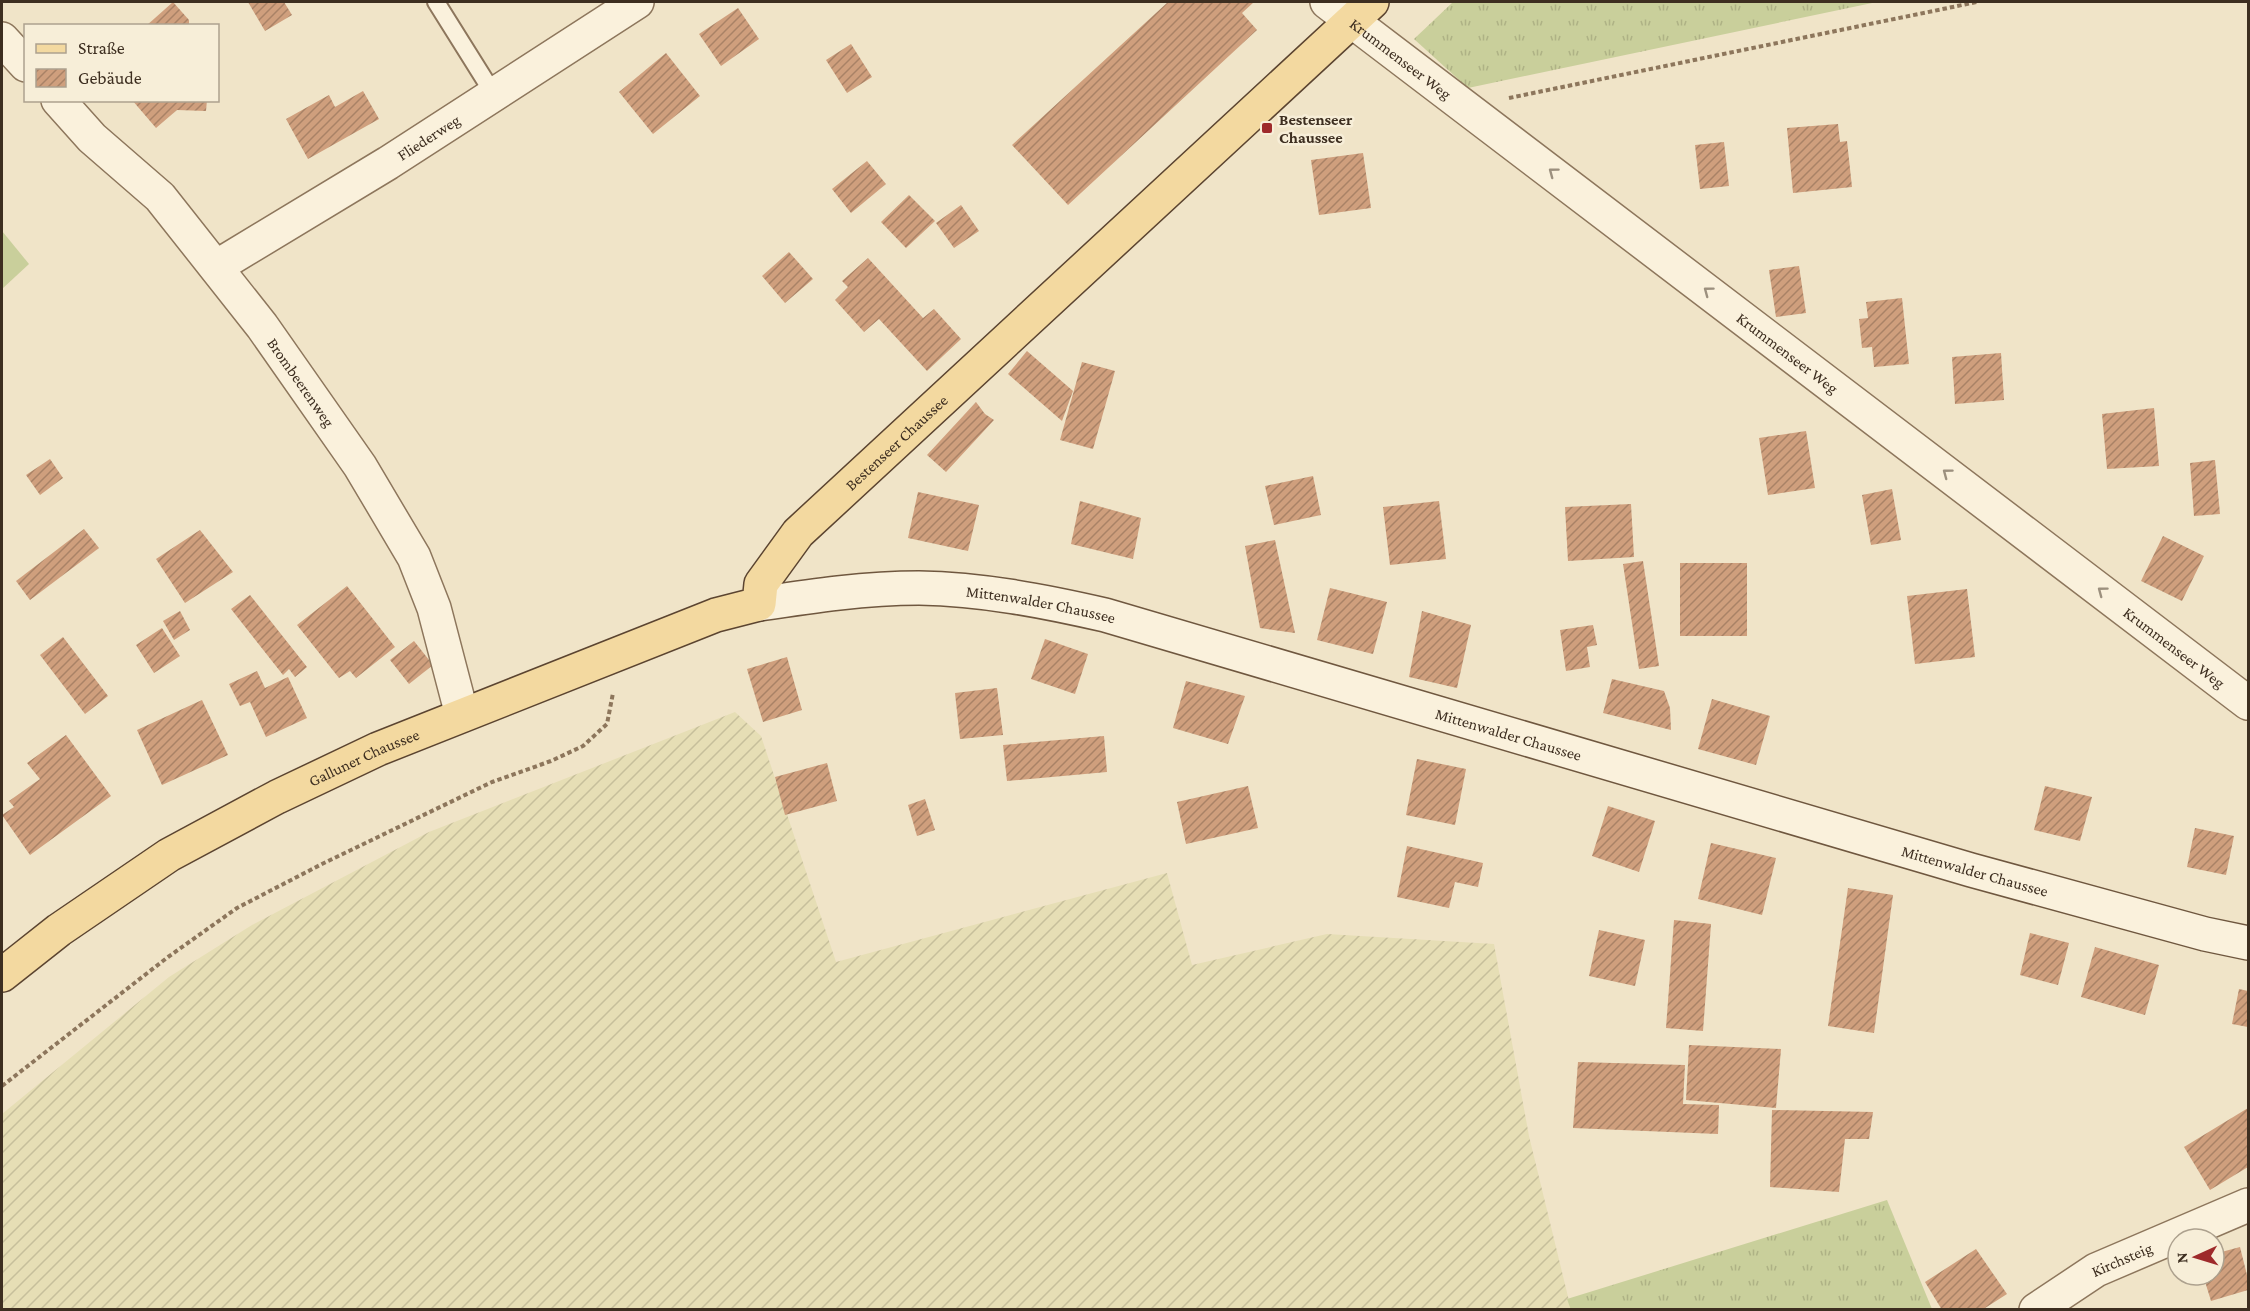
<svg xmlns="http://www.w3.org/2000/svg" width="2250" height="1311" font-family="'Crimson Pro',serif">
	<style>
		.farmland { fill: url(#farmland-furrows) }
		.grass { fill: url(#grass-tufts) }
		.green { fill: #c9cf9b }
		.building { fill: url(#building-hatch) }
		.lines { fill: none; stroke-linecap: round; stroke-linejoin: round }
		.lane-casing { stroke: #8d765c; stroke-width: 20 }
		.street-casing { stroke: #8d765c; stroke-width: 36 }
		.secondary-casing { stroke: #6f573f; stroke-width: 36 }
		.primary-casing { stroke: #5b4430; stroke-width: 36 }
		.path { stroke: #8d765c; stroke-width: 4; stroke-dasharray: 4.5 3; stroke-linecap: butt }
		.lane { stroke: #faf1dc; stroke-width: 16 }
		.street { stroke: #faf1dc; stroke-width: 33 }
		.secondary { stroke: #faf1dc; stroke-width: 33 }
		.primary { stroke: #f3d9a0; stroke-width: 33 }
		.oneway { stroke: #9c907e }
		.poi-dot { fill: #9e2a2b; stroke: #f7eed8; stroke-width: 2 }
		.labels { text-anchor: middle; stroke-width: 5; stroke-linejoin: round; paint-order: stroke }
		.street-label { font-size: 16px; fill: #3d2e20; stroke: #f7eed8 }
		.poi-label { font-size: 16px; font-weight: bold; fill: #3d2e20; stroke: #f7eed8; text-anchor: start }
	</style>
	<defs>
		<pattern id="farmland-furrows" width="10" height="10" patternUnits="userSpaceOnUse" patternTransform="scale(1.5)"><rect width="10" height="10" fill="#e6deb5"/><path d="M-1 1l2-2M0 10L10 0M9 11l2-2" fill="none" stroke="#c6bf9b"/></pattern>
		<pattern id="grass-tufts" width="24" height="20" patternUnits="userSpaceOnUse" patternTransform="scale(1.5)"><rect width="24" height="20" fill="#c9cf9b"/><path d="M3 7l-1-3M5 7V3M7 7l1-3M15 17l-1-3M17 17v-4M19 17l1-3" fill="none" stroke="#aeb285"/></pattern>
		<pattern id="building-hatch" width="6" height="6" patternUnits="userSpaceOnUse" patternTransform="scale(1.5)"><rect width="6" height="6" fill="#cf9f7d"/><path d="M-1 1l2-2M0 6l6-6M5 7l2-2" fill="none" stroke="#a98266"/></pattern>
	</defs>
	<rect width="100%" height="100%" fill="#f0e4c8"/>
	<path class="farmland" d="M735 712 761 736 836 962 1167 873 1192 965 1327 934 1494 944 1529 1136 1571 1309 2 1310V1114L169 977 252 925 429 832Z"/>
	<g class="grass">
		<path d="M1453 2H1877L1468 88 1414 39Z"/>
		<path d="M1887 1200 1932 1309 1571 1310 1567 1299Z"/>
	</g>
	<path class="green" d="M2 231 29 264 2 289Z"/>
	<g class="building">
		<path d="M173 2 189 20V26H146Z"/>
		<path d="M248 2H284L292 15 265 31Z"/>
		<path d="M1168 2H1254L1242 13 1257 30 1068 205 1012 145Z"/>
		<path d="M738 8 759 39 721 66 699 34Z"/>
		<path d="M851 44 872 77 847 93 826 60Z"/>
		<path d="M666 53 700 96 653 134 619 92Z"/>
		<path d="M363 91 379 119 308 159 286 119 329 95 335 107Z"/>
		<path d="M132 100H207L206 111 177 110 156 128Z"/>
		<path d="M1838 124 1840 142 1847 141 1852 187 1793 193 1787 128Z"/>
		<path d="M1724 142 1729 186 1700 189 1695 145Z"/>
		<path d="M1363 153 1371 208 1319 215 1311 160Z"/>
		<path d="M867 161 886 184 851 213 832 189Z"/>
		<path d="M909 195 935 221 906 248 881 222Z"/>
		<path d="M961 205 979 231 954 248 936 223Z"/>
		<path d="M789 252 813 279 785 303 762 276Z"/>
		<path d="M868 258 923 318 934 309 961 339 927 371 879 319 864 332 835 300 848 287 842 281Z"/>
		<path d="M1799 266 1806 313 1776 317 1769 270Z"/>
		<path d="M1902 298 1909 364 1874 367 1872 347 1862 348 1859 319 1868 318 1866 302Z"/>
		<path d="M1027 351 1073 391 1062 421 1008 374Z"/>
		<path d="M2001 353 2004 400 1955 404 1952 357Z"/>
		<path d="M1082 362 1115 371 1093 449 1060 440Z"/>
		<path d="M976 402 985 414 994 420 946 472 927 455Z"/>
		<path d="M2154 408 2159 466 2107 469 2102 414Z"/>
		<path d="M1806 431 1815 488 1768 495 1759 438Z"/>
		<path d="M50 459 63 478 40 495 26 475Z"/>
		<path d="M2215 460 2220 514 2194 516 2190 463Z"/>
		<path d="M1313 476 1321 515 1274 525 1265 486Z"/>
		<path d="M1892 489 1901 540 1871 545 1862 495Z"/>
		<path d="M918 492 979 505 968 551 908 538Z"/>
		<path d="M1080 501 1141 518 1133 559 1071 544Z"/>
		<path d="M1439 501 1446 559 1390 565 1383 507Z"/>
		<path d="M1631 504 1634 557 1568 561 1565 507Z"/>
		<path d="M84 529 99 548 30 600 16 581Z"/>
		<path d="M200 530 233 572 185 603 156 559Z"/>
		<path d="M2163 536 2204 556 2182 601 2141 581Z"/>
		<path d="M1275 540 1295 633 1260 628 1245 546Z"/>
		<path d="M1643 561 1659 666 1639 669 1623 564Z"/>
		<rect x="1680" y="563" width="67" height="73"/>
		<path d="M347 586 395 647 356 678 350 671 339 678 297 625Z"/>
		<path d="M1330 588 1387 602 1373 654 1317 640Z"/>
		<path d="M1967 589 1975 657 1915 664 1907 596Z"/>
		<path d="M250 595 307 667 295 677 289 669 283 675 231 609Z"/>
		<path d="M180 611 190 630 174 640 163 621Z"/>
		<path d="M1422 611 1471 625 1457 688 1409 677Z"/>
		<path d="M1593 625 1597 645 1587 647 1590 667 1566 671 1560 630Z"/>
		<path d="M162 628 180 656 154 673 136 645Z"/>
		<path d="M63 637 108 696 85 714 40 655Z"/>
		<path d="M1045 639 1088 654 1075 694 1031 679Z"/>
		<path d="M414 641 433 665 409 684 390 660Z"/>
		<path d="M787 657 802 710 763 722 747 669Z"/>
		<path d="M257 671 265 688 288 677 307 718 266 737 250 702 240 706 229 684Z"/>
		<path d="M1612 679 1664 691 1670 708 1671 730 1603 713Z"/>
		<path d="M1186 681 1245 696 1228 744 1173 728Z"/>
		<path d="M997 688 1003 735 960 739 955 693Z"/>
		<path d="M1712 699 1770 716 1756 765 1698 749Z"/>
		<path d="M202 700 228 755 162 785 137 730Z"/>
		<path d="M66 735 111 796 30 855 2 815 14 807 9 801 40 779 27 763Z"/>
		<path d="M1104 736 1107 772 1007 781 1003 745Z"/>
		<path d="M1417 759 1466 769 1455 825 1406 815Z"/>
		<path d="M827 763 837 801 785 815 775 777Z"/>
		<path d="M1248 786 1258 828 1186 844 1177 802Z"/>
		<path d="M2045 786 2092 797 2080 841 2034 830Z"/>
		<path d="M925 799 935 830 917 836 908 805Z"/>
		<path d="M1608 806 1655 821 1639 872 1592 856Z"/>
		<path d="M2195 828 2234 836 2226 875 2187 867Z"/>
		<path d="M1711 843 1776 858 1762 915 1698 899Z"/>
		<path d="M1407 846 1483 863 1478 887 1455 882 1449 908 1397 897Z"/>
		<path d="M1848 888 1893 895 1874 1033 1828 1026Z"/>
		<path d="M1674 920 1711 924 1703 1031 1666 1028Z"/>
		<path d="M1599 930 1645 940 1635 986 1589 976Z"/>
		<path d="M2030 933 2069 943 2058 985 2020 975Z"/>
		<path d="M2095 947 2159 965 2145 1015 2081 997Z"/>
		<path d="M2239 989 2248 991V1027L2232 1024Z"/>
		<path d="M1689 1045 1781 1049 1776 1108 1686 1100Z"/>
		<path d="M1578 1062 1685 1065 1683 1104 1719 1105 1718 1134 1573 1128Z"/>
		<path d="M2248 1108V1167L2210 1190 2184 1147Z"/>
		<path d="M1772 1110 1873 1112 1869 1139H1845L1839 1192 1770 1187Z"/>
		<path d="M2240 1247 2248 1279V1290L2211 1301 2203 1275H2214V1254Z"/>
		<path d="M1976 1249 2007 1294 1982 1310H1942L1925 1282Z"/>
	</g>
	<g class="lines">
		<g class="lane-casing">
			<path id="lane" d="M436 2 493 93"/>
		</g>
		<g class="street-casing">
			<g id="street">
				<path id="s1" d="M1327 2 2248 703"/>
				<path d="M2 39 26 65"/>
				<path id="s2" d="M58 100 92 138 160 197 262 326 360 466 414 557 434 608 462 715"/>
				<path id="s3" d="M216 267 388 163 637 2"/>
				<path id="s4" d="M2036 1310 2096 1270 2248 1205"/>
			</g>
		</g>
		<g class="secondary-casing">
			<g id="secondary">
				<path id="s5" d="M759 604C812 596 865 588 919 588 982 589 1044 601 1105 615L1971 870 2205 934 2248 943"/>
			</g>
		</g>
		<g class="primary-casing">
			<g id="primary">
				<path id="s6" d="M2 975 59 930 169 855 277 797 378 749 716 615 759 604 761 584 798 533 1372 2"/>
			</g>
		</g>
		<g class="path">
			<path d="M1509 98 1977 2"/>
			<path d="M2 1086 168 957 237 908 322 864 492 782 551 761 583 746 607 724 613 693"/>
		</g>
		<use href="#lane" class="lane"/>
		<use href="#street" class="street"/>
		<use href="#secondary" class="secondary"/>
		<use href="#primary" class="primary"/>
	</g>
	<defs><path id="oneway-chevron" d="M-2-3.5L2.5 0L-2 3.5" fill="none" stroke-width="1.6" stroke-linecap="round" stroke-linejoin="round" transform="scale(1.5)"/></defs>
	<g class="oneway">
		<use href="#oneway-chevron" transform="translate(1553 172) rotate(-143)"/>
		<use href="#oneway-chevron" transform="translate(1708 291) rotate(-143)"/>
		<use href="#oneway-chevron" transform="translate(1947 473) rotate(-143)"/>
		<use href="#oneway-chevron" transform="translate(2102 591) rotate(-143)"/>
	</g>
	<rect class="poi-dot" x="1261" y="122" width="12" height="12" rx="3"/>
	<g class="labels">
		<g class="street-label">
			<text dy="6" stroke="none"><textPath href="#s1" startOffset="93">Krummenseer Weg</textPath></text>
			<text dy="6" stroke="none"><textPath href="#s3" startOffset="249">Fliederweg</textPath></text>
			<text dy="6" stroke="none"><textPath href="#s1" startOffset="579">Krummenseer Weg</textPath></text>
			<text dy="6" stroke="none"><textPath href="#s2" startOffset="374">Brombeerenweg</textPath></text>
			<text dy="6" stroke="none"><textPath href="#s6" startOffset="1065">Bestenseer Chaussee</textPath></text>
			<text dy="6" stroke="none"><textPath href="#s5" startOffset="284">Mittenwalder Chaussee</textPath></text>
			<text dy="6" stroke="none"><textPath href="#s1" startOffset="1065">Krummenseer Weg</textPath></text>
			<text dy="6" stroke="none"><textPath href="#s5" startOffset="770">Mittenwalder Chaussee</textPath></text>
			<text dy="6" stroke="none"><textPath href="#s6" startOffset="424">Galluner Chaussee</textPath></text>
			<text dy="6" stroke="none"><textPath href="#s5" startOffset="1256">Mittenwalder Chaussee</textPath></text>
			<text dy="6" stroke="none"><textPath href="#s4" startOffset="100">Kirchsteig</textPath></text>
		</g>
		<g class="poi-label">
			<text x="1279" y="125">Bestenseer<tspan x="1279" dy="18">Chaussee</tspan></text>
		</g>
	</g>
	<rect width="2250" height="1311" fill="none" stroke="#3d2e20" stroke-width="6"/>
	<rect x="24" y="24" width="195" height="78" fill="#f7eed8" stroke="#ada18e" stroke-width="1.5"/>
	<rect x="36" y="44" width="30" height="9" fill="#f3d9a0" stroke="#ada18e" stroke-width="1.5"/>
	<text x="78" y="54" font-size="18" fill="#3d2e20">Straße</text>
	<rect x="36" y="69" width="30" height="18" fill="url(#building-hatch)" stroke="#ada18e" stroke-width="1.5"/>
	<text x="78" y="84" font-size="18" fill="#3d2e20">Gebäude</text>
	<g transform="translate(2196 1257) rotate(266)"><circle r="28" fill="#f7eed8" stroke="#ada18e" stroke-width="1.5"/>
	<path d="M0-4.5L10 22L0 15L-10 22Z" fill="#9e2a2b"/>
	<text y="-9" font-size="16" font-weight="bold" text-anchor="middle" fill="#3d2e20">N</text>
	</g>
</svg>
